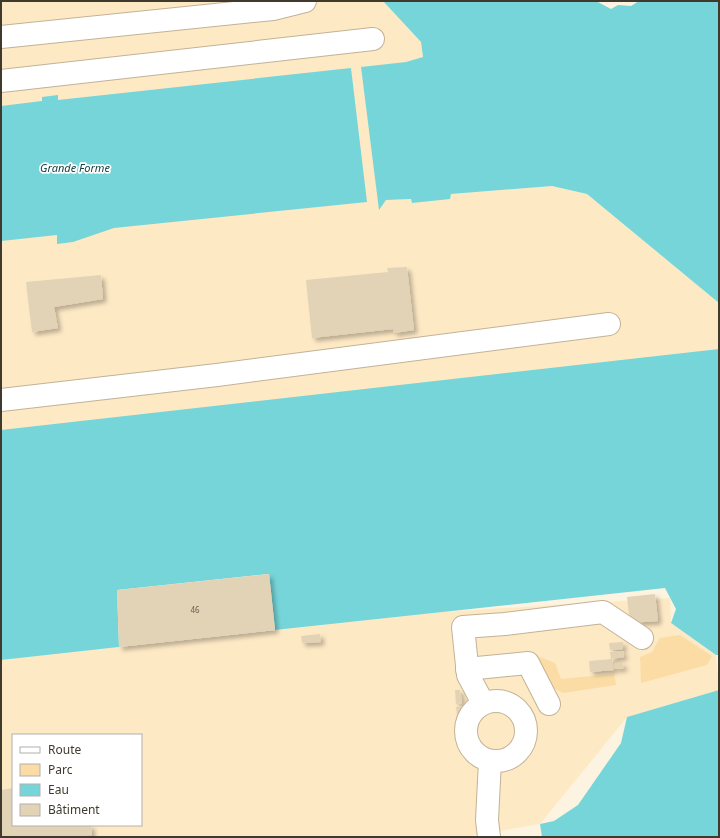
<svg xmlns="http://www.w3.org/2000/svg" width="720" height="838" font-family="'Noto Sans',sans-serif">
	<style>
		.built { fill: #fee9c5; fill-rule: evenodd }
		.green { fill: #fbdca4 }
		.water { fill: #76d5d8 }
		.building { fill: #e3d3b6; filter: url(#shadow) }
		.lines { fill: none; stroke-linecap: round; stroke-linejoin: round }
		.minor-casing { stroke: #c2b297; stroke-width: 24 }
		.minor { stroke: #fff; stroke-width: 22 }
		.labels { text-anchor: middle; stroke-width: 3.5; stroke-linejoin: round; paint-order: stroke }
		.number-label { font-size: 8px; fill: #696050 }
		.water-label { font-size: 11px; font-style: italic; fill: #144142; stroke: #fff }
	</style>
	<defs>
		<filter id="shadow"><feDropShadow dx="3.5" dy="3.5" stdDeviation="2" flood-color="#0004"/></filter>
	</defs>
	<rect width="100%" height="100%" fill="#fdf3e1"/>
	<g class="built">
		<path d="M1 1H383L421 42 423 58 406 62 379 210 386 200 411 199 412 203 450 194 552 186 587 194 719 303V349L1 447Z"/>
		<path d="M670 598 671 623 716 655 719 690 627 717 540 824 465 837H1V660L442 612ZM13 735H141V825H13Z"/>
	</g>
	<g class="green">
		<path d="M680 635 712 656 707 665 641 683 640 657 652 652 660 638Z"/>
		<path d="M535 655 555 663 561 679 614 674 616 685 563 693 550 686Z"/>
	</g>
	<g class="water">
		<path d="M383 1H596L611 9 618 5 631 6 639 1H719V303L587 194 552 186 451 194 450 199 412 203 411 199 386 200 379 210 361 67 406 62 423 57 421 42Z"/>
		<path d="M351 68 367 202 114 228 73 242 57 244V235L1 241V106L42 101V97L58 95V100Z"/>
		<path d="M719 349V655H716L671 623 676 609 665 588 275 630 269 574 117 590 119 647 1 660V430Z"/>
		<path d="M719 690V837H542L540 824 554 821 578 805 621 743 627 717Z"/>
	</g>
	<g class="building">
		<path d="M407 267 414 330 394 333 393 329 312 338 306 280 388 272 387 268Z"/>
		<path d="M101 275 103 299 54 307 58 328 32 332 26 282Z"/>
		<path d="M269 574 275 630 119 647 117 590Z"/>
		<path d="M655 594 658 621 630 623 627 597Z"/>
		<path d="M320 634 321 642 302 643 301 636Z"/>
		<path d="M623 642V649L610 650 609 643Z"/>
		<path d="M623 651 624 657 611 659 610 652Z"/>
		<path d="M612 659 614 670 590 672 589 661Z"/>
		<path d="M614 663H623L624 668 615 669Z"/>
		<path d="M455 690H460L462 703 456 704Z"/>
		<path d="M461 706 462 715H457L456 707Z"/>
		<path d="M13 788V825H91L92 835 69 837H1V790Z"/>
	</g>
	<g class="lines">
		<g class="minor-casing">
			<g id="minor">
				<path d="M1 37 273 9 305 1"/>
				<path d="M1 81 373 39"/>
				<path d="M1 400 217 375 609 324"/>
				<path d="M467 669 528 663 549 704"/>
				<circle cx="496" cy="731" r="30"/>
				<path d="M483 703 468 675 463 627 505 624 603 612 642 638"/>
				<path d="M489 837 487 820 490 761"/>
			</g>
		</g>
		<use href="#minor" class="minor"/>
	</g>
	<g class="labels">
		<g class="number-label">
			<text x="195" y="613">46</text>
		</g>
		<g class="water-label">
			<text x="75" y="172">Grande Forme</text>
		</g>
	</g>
	<rect width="720" height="838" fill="none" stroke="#403a2e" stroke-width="4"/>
	<rect x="12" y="734" width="130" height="92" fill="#ffffff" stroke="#b3b0ab"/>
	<rect x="20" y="747" width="20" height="6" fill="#ffffff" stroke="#b3b0ab"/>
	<text x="48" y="754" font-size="12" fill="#403a2e">Route</text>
	<rect x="20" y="764" width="20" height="12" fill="#fbdca4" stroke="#b3b0ab"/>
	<text x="48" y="774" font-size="12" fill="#403a2e">Parc</text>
	<rect x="20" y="784" width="20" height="12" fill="#76d5d8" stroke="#b3b0ab"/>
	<text x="48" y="794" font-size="12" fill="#403a2e">Eau</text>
	<rect x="20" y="804" width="20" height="12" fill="#e3d3b6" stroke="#b3b0ab"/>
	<text x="48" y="814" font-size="12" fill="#403a2e">Bâtiment</text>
</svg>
